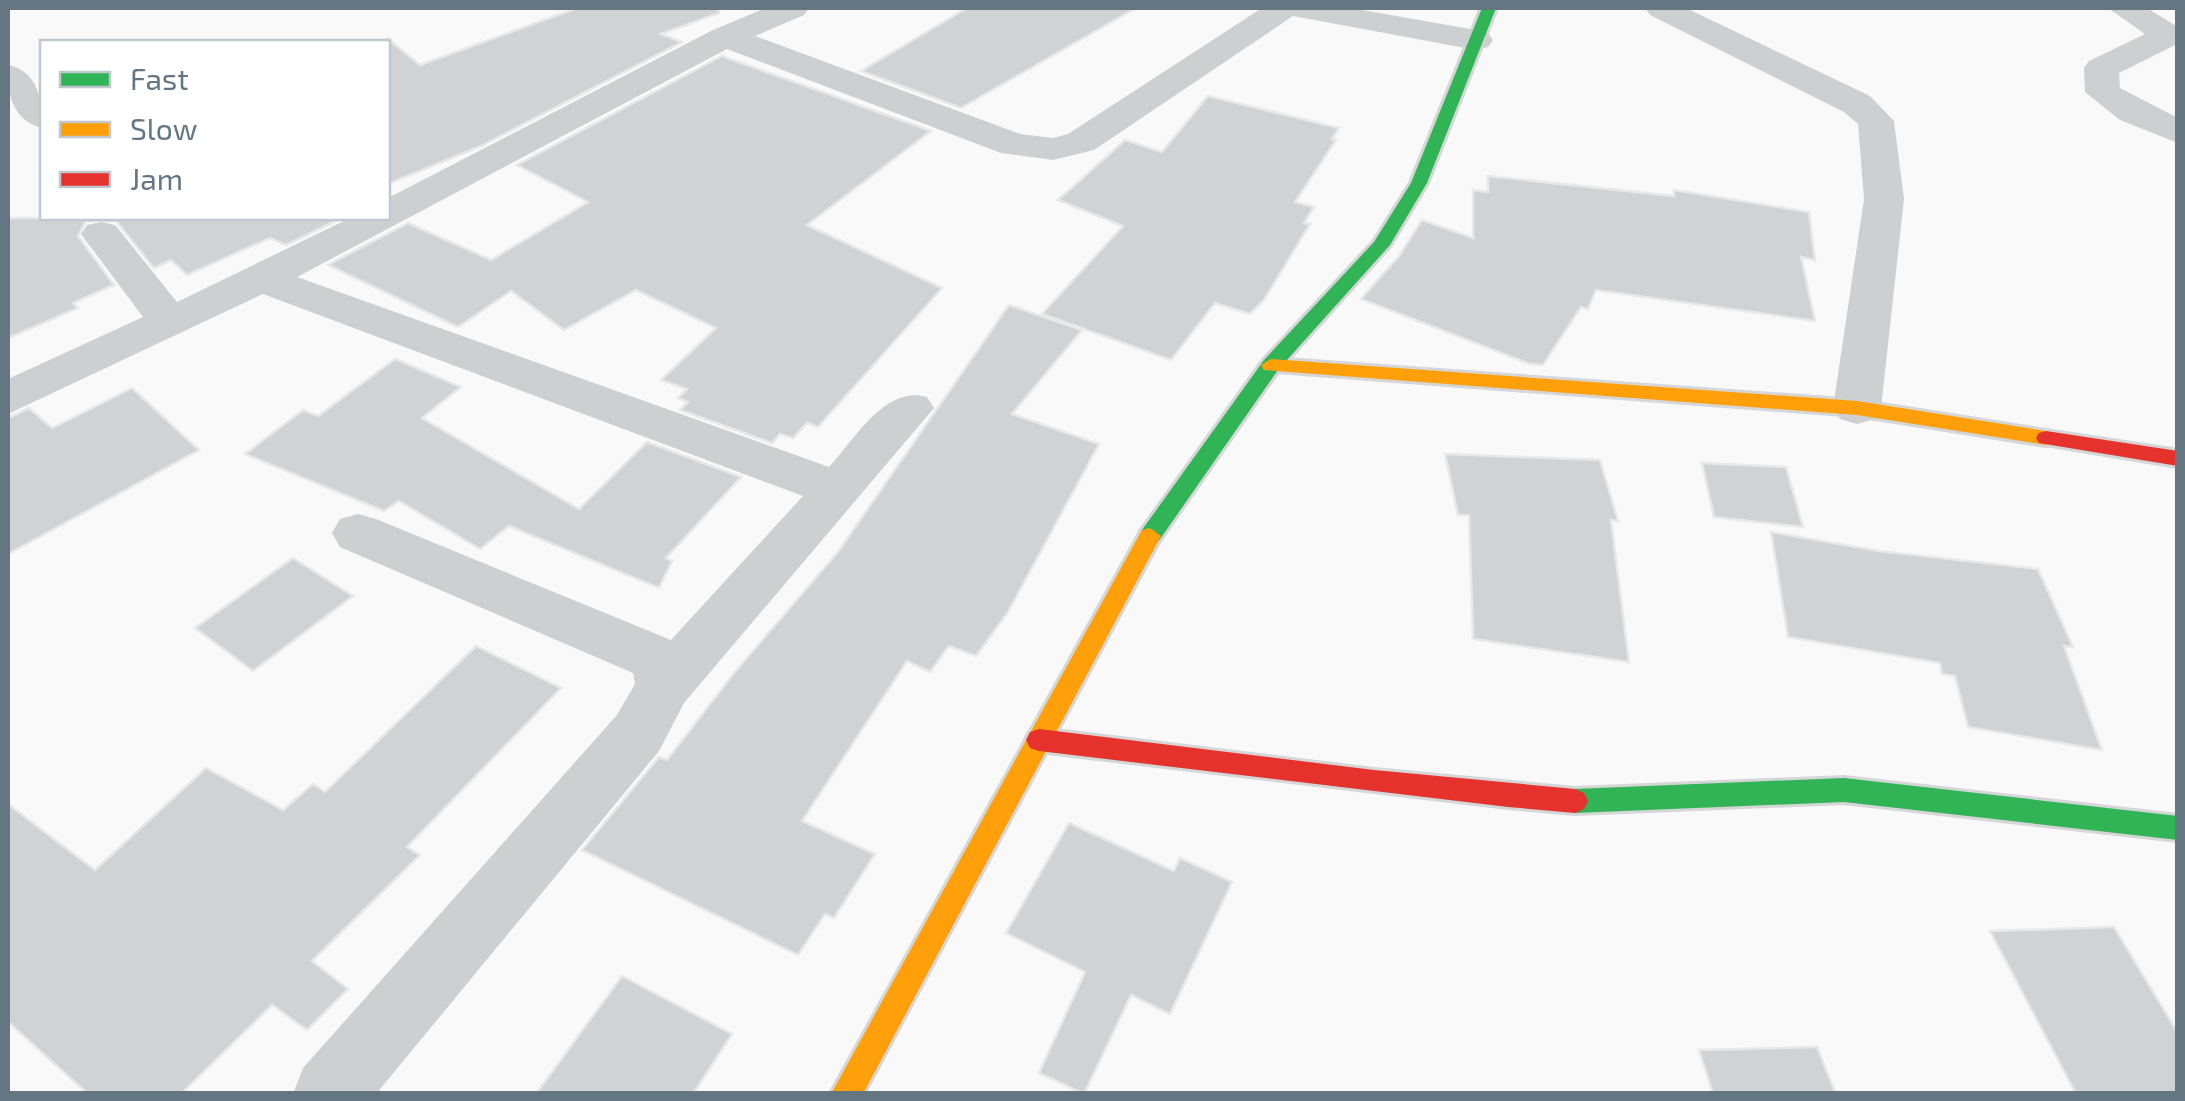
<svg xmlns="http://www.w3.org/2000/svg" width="2185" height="1101" font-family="'Exo 2',sans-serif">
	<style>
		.building { fill: #d0d2d3; stroke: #e8e8e8; stroke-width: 2.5 }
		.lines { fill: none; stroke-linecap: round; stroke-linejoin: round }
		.fast-casing { stroke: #d5d6d7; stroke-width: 6 }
		.slow-casing { stroke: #d5d6d7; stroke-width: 6 }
		.jam-casing { stroke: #d5d6d7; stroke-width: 6 }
		.street { fill: #cecfd0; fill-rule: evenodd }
		.fast { fill: #30b455; fill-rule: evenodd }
		.slow { fill: #ff9f0a; fill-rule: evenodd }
		.jam { fill: #e5322d; fill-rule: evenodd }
	</style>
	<rect width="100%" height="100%" fill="#f9f9f9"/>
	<g class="building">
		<path d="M577 8H718L719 13 661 34 682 42 481 146 388 184V39L420 65Z"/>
		<path d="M967 8H1136L961 108 861 71Z"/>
		<path d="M722 56 931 131 807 225 942 288 818 427 807 423 793 438 780 434 772 443 680 410 688 402 678 398 687 389 661 380 716 328 636 290 564 330 511 291 458 327 328 265 408 223 491 260 588 202 517 165Z"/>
		<path d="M1208 96 1339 128 1332 139 1336 140 1295 202 1314 207 1304 223 1310 224 1264 300 1250 314 1215 303 1171 360 1042 314 1123 226 1058 200 1125 140 1162 152Z"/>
		<path d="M1488 176 1674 196V190L1809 212 1815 260 1801 257 1815 321 1596 290 1588 309 1581 307 1543 365 1530 364 1361 299 1399 256 1422 220 1473 238V190L1488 192Z"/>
		<path d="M8 218H342L286 245 270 238 187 275 171 260 154 268 116 221H86L78 236 114 285 73 303 78 308 8 338Z"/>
		<path d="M1009 305 1082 330 1012 414 1099 444 1008 612 976 656 949 646 930 672 907 661 802 821 875 854 834 918 825 914 798 955 582 850 659 757 667 760 734 673 838 552Z"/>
		<path d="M395 359 461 387 422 418 579 509 647 442 741 477 666 558 672 561 659 588 509 526 480 549 399 501 384 511 245 454 303 410 318 416Z"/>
		<path d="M132 388 199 450 8 554V418L29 408 52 428Z"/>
		<path d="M1445 454 1600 460 1618 521 1611 520 1629 662 1473 639 1469 515H1458Z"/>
		<path d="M1702 463 1786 467 1803 527 1714 517Z"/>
		<path d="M1771 532 1879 551 2038 569 2073 647 2064 646 2102 750 1968 727 1955 676 1942 674 1940 663 1788 637Z"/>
		<path d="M293 558 353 596 253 671 195 628Z"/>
		<path d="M476 646 561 688 407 847 420 855 312 961 348 989 307 1030 272 1005 181 1094H88L8 1022V804L95 870 206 768 283 810 313 784 325 792Z"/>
		<path d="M1069 823 1174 871 1180 858 1232 882 1170 1014 1131 995 1084 1094 1039 1073 1085 972 1006 933Z"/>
		<path d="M2114 927 2178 1033V1094H2076L1990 931Z"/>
		<path d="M622 976 732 1034 693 1094H536Z"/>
		<path d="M1817 1047 1836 1094H1713L1699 1050Z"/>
	</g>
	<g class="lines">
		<g class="fast-casing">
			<g id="fast">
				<path d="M1482 8H1496L1427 183 1390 245 1278 370 1158 542H1142L1139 536 1142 530 1264 360 1374 242 1411 183Z"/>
				<path d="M1844 778 2178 816V840L1844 802 1575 813 1566 809 1562 801 1566 793 1575 789Z"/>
			</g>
		</g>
		<g class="slow-casing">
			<g id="slow">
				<path d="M1271 359 1857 401 2046 431 2056 438 2046 445 1857 415 1264 370 1261 365Z"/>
				<path d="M1150 528 1161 536 863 1094H831L1142 530Z"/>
			</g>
		</g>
		<g class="jam-casing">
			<g id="jam">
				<path d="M2046 431 2178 451V466L2039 443 2036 438 2039 433Z"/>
				<path d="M1039 729 1374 770 1575 789 1584 793 1588 801 1584 809 1575 813 1508 807 1039 751 1030 748 1026 740 1030 732Z"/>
			</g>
		</g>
		<g class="street">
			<path d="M766 8H809L804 15 755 36 1020 134 1053 138 1068 134 1262 8H1351L1476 30 1488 33 1493 40 1488 47 1476 50 1293 16 1094 150 1053 160 1001 153 727 49 297 277 829 467C855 439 885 385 927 397L934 408 684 703 659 751 376 1094H293L303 1068 617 715 635 684 633 673 340 547 332 533 340 519 358 514 376 519 671 640 803 496 263 294 8 414V379L143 317 81 234 87 225 101 222 115 225 177 302 350 218H388V198L713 30Z"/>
			<path d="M1645 8H1686L1870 96 1894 121 1904 199 1881 408 1874 419 1857 424 1840 419 1833 408 1864 199 1858 124 1844 112 1650 15Z"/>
			<path d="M2108 8H2147L2178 27 2175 45 2119 73 2120 88 2178 118V143L2120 120 2085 92 2084 68 2089 61 2145 34Z"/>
			<path d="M8 65C39 72 42 100 42 128 12 121 6 91 8 65Z"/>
		</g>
		<use href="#fast" class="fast"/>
		<use href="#slow" class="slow"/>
		<use href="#jam" class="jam"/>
	</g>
	<rect width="2185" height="1101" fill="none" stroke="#657683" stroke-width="20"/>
	<rect x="40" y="40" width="350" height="180" fill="#ffffff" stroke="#c1c8cd" stroke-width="2.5"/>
	<rect x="60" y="72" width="50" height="15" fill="#30b455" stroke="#c1c8cd" stroke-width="2.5"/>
	<text x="130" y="90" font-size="30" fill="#657683">Fast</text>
	<rect x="60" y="122" width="50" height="15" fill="#ff9f0a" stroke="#c1c8cd" stroke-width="2.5"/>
	<text x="130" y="140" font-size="30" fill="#657683">Slow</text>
	<rect x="60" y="172" width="50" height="15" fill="#e5322d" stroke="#c1c8cd" stroke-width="2.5"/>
	<text x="130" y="190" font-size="30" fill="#657683">Jam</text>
</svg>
